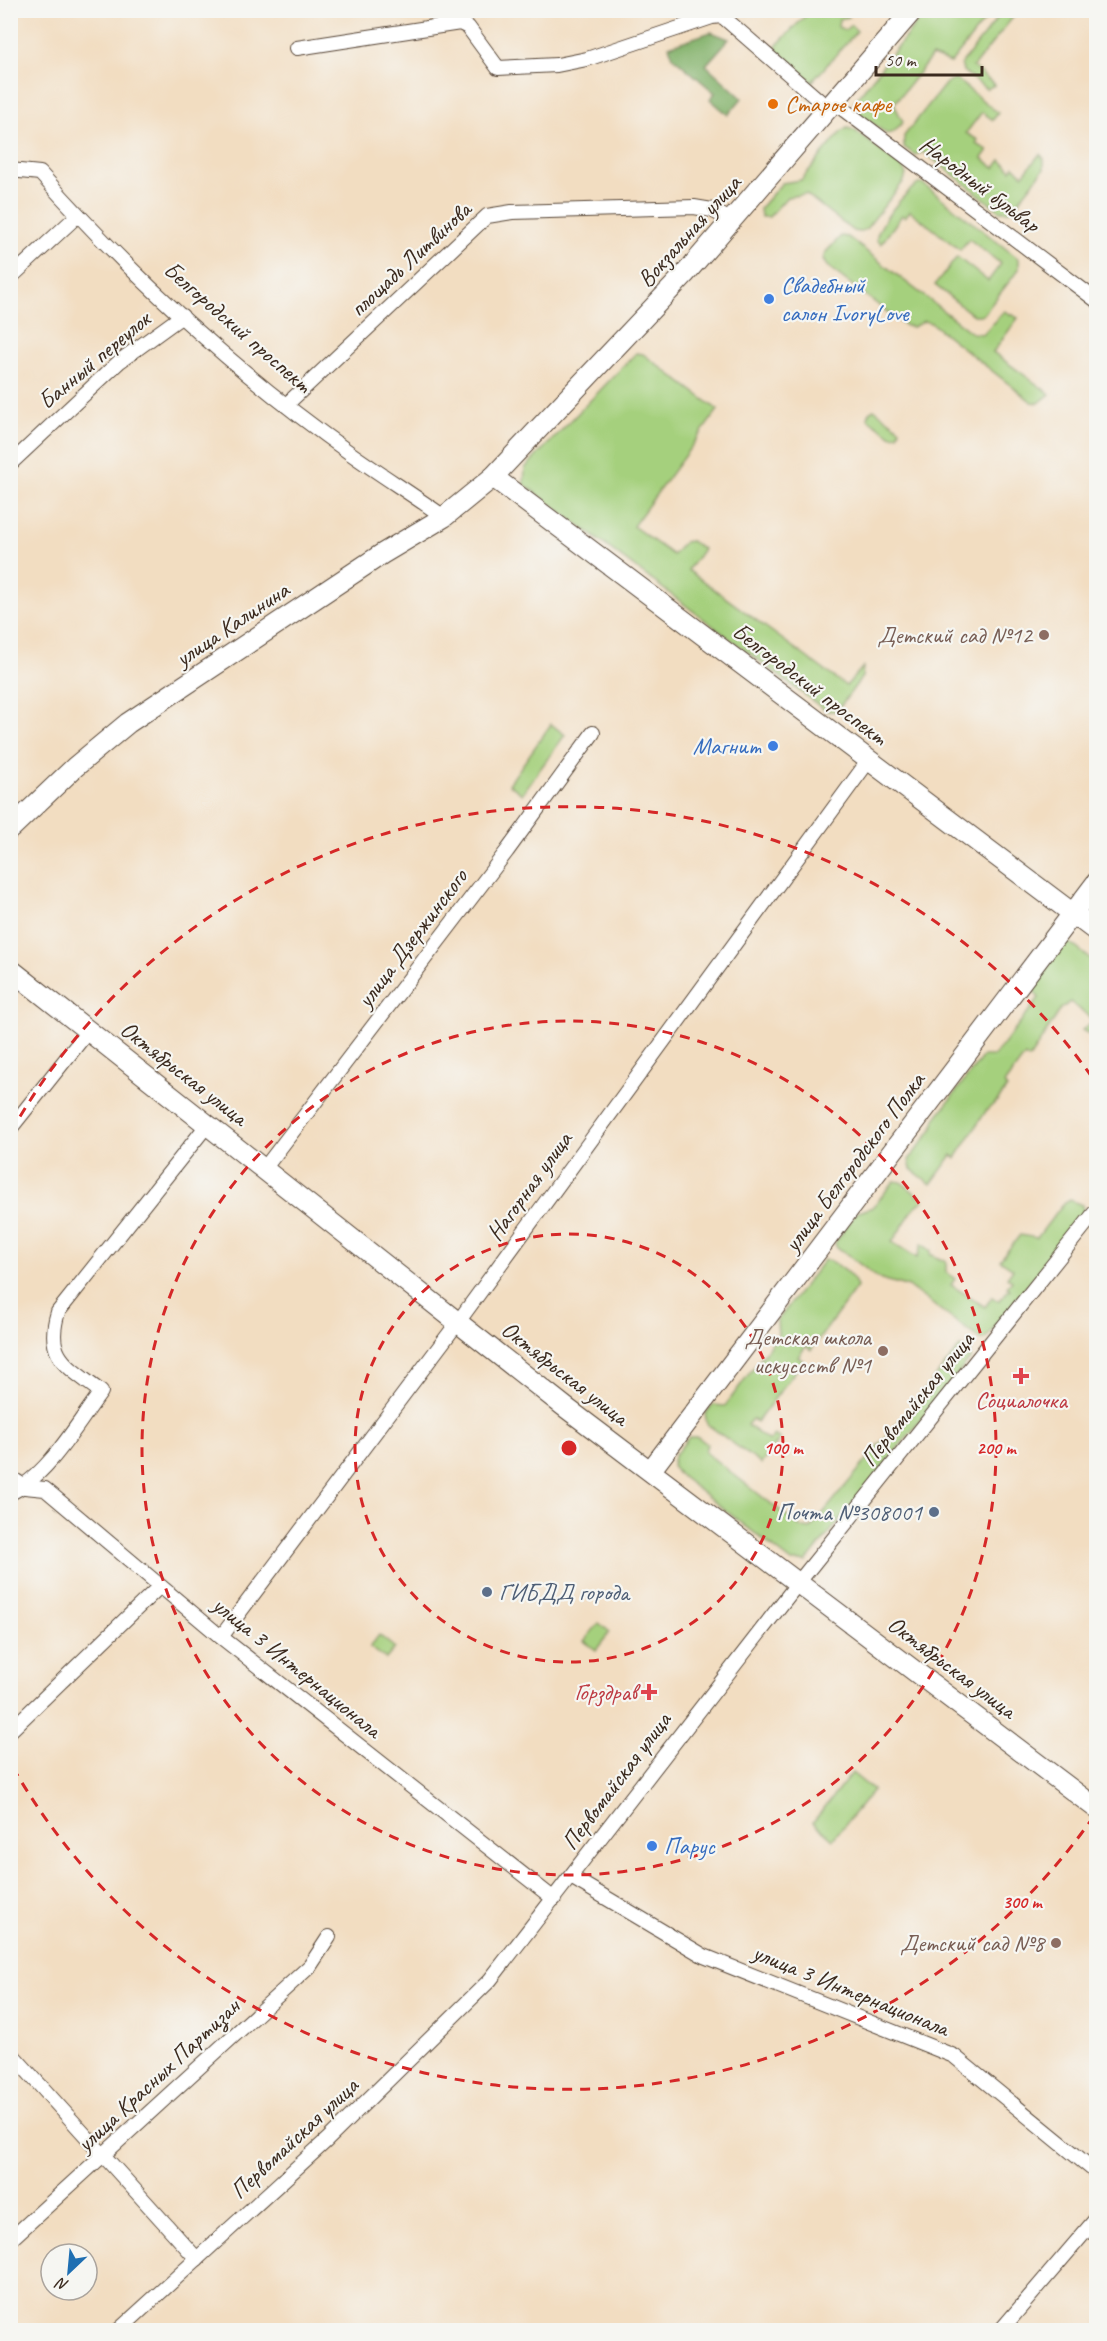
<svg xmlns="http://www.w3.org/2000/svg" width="1107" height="2341" font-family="Caveat,sans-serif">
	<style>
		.green { fill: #a5d07d; stroke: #707d4e; stroke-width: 1.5 }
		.forest { fill: #84b26c; stroke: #606e45; stroke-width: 1.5 }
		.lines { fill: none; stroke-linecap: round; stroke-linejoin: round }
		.street-casing { stroke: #564536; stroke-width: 16 }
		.secondary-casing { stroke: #564536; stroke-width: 22 }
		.street { stroke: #fff; stroke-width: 14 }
		.secondary { stroke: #fff; stroke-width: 20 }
		.ring { fill: none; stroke: #d62828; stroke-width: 3; stroke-dasharray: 10 8 }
		.food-dot { fill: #e8710a; stroke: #f6f6f2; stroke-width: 2 }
		.shop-dot { fill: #3f7fe0; stroke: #f6f6f2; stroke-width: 2 }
		.education-dot { fill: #8d6e63; stroke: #f6f6f2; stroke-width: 2 }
		.health-dot { fill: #e0444e; stroke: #f6f6f2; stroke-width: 2 }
		.service-dot { fill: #5c6f8a; stroke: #f6f6f2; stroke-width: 2 }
		.labels { text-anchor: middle; stroke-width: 4.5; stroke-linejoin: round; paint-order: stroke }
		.food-label { font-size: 24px; fill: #c56008; stroke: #f6f6f2; text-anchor: start }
		.street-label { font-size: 24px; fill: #3b2a1e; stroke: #f6f6f2 }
		.shop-label { font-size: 24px; fill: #366cbe; stroke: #f6f6f2; text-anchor: start }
		.education-label { font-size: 24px; fill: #785e54; stroke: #f6f6f2; text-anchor: end }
		.health-label { font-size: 24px; fill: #be3a42; stroke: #f6f6f2 }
		.service-label { font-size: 24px; fill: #4e5e75; stroke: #f6f6f2; text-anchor: end }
		.centre { fill: #d62828; stroke: #f6f6f2; stroke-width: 3 }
		.ring-label { font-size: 18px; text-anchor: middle; font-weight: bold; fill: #d62828; stroke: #f6f6f2; stroke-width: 4.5; stroke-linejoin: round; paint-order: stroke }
	</style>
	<rect width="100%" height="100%" fill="#f6f6f2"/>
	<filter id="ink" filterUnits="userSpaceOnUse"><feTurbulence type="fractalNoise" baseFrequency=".0167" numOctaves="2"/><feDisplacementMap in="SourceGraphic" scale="12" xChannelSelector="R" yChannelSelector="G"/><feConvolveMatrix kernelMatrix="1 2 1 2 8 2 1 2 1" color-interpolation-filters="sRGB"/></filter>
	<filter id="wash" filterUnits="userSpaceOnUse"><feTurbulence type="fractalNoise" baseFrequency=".008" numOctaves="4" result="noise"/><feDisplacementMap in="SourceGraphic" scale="24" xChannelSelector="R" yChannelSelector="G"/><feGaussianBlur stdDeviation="1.35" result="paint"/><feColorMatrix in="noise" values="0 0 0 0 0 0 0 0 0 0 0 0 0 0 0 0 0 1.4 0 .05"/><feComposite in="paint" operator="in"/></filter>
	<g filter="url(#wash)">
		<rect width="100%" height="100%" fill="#f2ddc1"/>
		<g class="green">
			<path d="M810 11H843L849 17 839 19 838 27 845 30 851 25 857 31 812 82 774 48Z"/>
			<path d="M926 11H992L951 63 932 56 894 104 903 122 894 132 887 134 857 112 854 102Z"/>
			<path d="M1003 11H1018L973 67 995 85 986 89 963 71 961 64Z"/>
			<path d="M956 79 998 113 993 120 982 112 966 133 978 140 976 144 988 150 982 158 995 168 1001 160 1011 170 1014 166 1023 175 1040 154 1044 159V169L1011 211H1000L924 152 915 155 904 147V136L946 83Z"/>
			<path d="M847 128 854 130 902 167 906 174 904 181 866 229 860 232 853 231 806 194 787 197 769 217H761L760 208 782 183 801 180 841 132Z"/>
			<path d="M922 183 1019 259V269L983 315H973L935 285 957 257 988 281 1001 264 969 239 960 250 910 211 905 217 902 215 881 244 877 240C874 229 910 184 922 183Z"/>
			<path d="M841 236 848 237 972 333 983 334 1004 311 1018 318 993 352 1050 394 1039 403 1032 402 931 323 924 321 913 327 906 326 827 266 823 260 825 253Z"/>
			<path d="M636 353 643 354 718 410 633 526 673 555 684 542 691 541 703 549 688 570 846 686 863 667 862 677 837 711H826L524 484 525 468Z"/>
			<path d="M874 409 900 429 898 435 892 436 868 419 869 412Z"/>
			<path d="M551 724 565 735 522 794 509 784Z"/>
			<path d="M1064 943H1070L1096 963V1038L1082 1030 1092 1021 1090 1017 1070 1002 1061 1009 1029 1059 1025 1056 1004 1084 1007 1088 997 1101 986 1111 956 1158 952 1155 931 1184 911 1169 909 1160 933 1128 935 1119 983 1056H994L1039 998 1030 986Z"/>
			<path d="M894 1181 901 1182 924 1200 915 1207 892 1242 917 1258 922 1244 931 1251 930 1254 946 1262V1272L955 1279 951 1285 985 1307 992 1297 998 1301 1010 1289 1007 1287 1012 1281 1007 1277 1013 1269 1000 1260 1020 1235 1037 1238 1062 1205 1070 1200 1082 1205 1084 1214 986 1338 981 1340 909 1287 878 1278 836 1246 835 1243 856 1213 873 1207Z"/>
			<path d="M824 1260C835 1261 854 1275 857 1287L811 1350 806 1346 798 1357 803 1361 757 1422 752 1419 747 1425 769 1441 774 1435 780 1439 761 1464 707 1424 705 1414 713 1405 725 1406 778 1335 777 1321Z"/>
			<path d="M960 1347 970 1350V1359L806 1562H792L677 1473 672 1465 674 1456 689 1437H698L707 1444 705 1452 801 1527 810 1529Z"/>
			<path d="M599 1623 610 1632 596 1650 584 1641Z"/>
			<path d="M379 1635 395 1648 386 1659 370 1647Z"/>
			<path d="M852 1773 873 1790 833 1839 813 1822Z"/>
		</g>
		<path class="forest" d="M711 32 729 39 706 65 742 98 728 115 710 99 715 93 673 57 669 46Z"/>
	</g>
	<g filter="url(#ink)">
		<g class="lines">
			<g class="street-casing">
				<g id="street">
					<path d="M297 48 460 23 468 27 498 68 557 65 587 59 712 17 722 16 830 110"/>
					<path d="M835 103 1096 300"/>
					<path d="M10 170 40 173C132 276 237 373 350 453 381 475 413 495 444 517"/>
					<path d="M10 278 78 215"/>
					<path d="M286 405 487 216 512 212 694 207 712 210 732 221"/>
					<path d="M10 464 120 361 182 316"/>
					<path d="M10 1129 89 1030"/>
					<path d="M264 1169 507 851 593 733"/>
					<path d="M10 1477 25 1487 45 1489 221 1637 554 1899"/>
					<path d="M10 1493C47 1477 77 1424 101 1392 68 1366 44 1358 58 1312L208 1124"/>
					<path d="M221 1637 458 1322 869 760"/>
					<path d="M10 1731 160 1586"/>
					<path d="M571 1877 704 1956 954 2056 1096 2172"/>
					<path d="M10 2052 197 2259"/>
					<path d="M10 2240 310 1966 329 1937"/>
					<path d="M119 2330 327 2140 490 1980 798 1583 1096 1211"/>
					<path d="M1001 2330 1096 2219"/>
				</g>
			</g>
			<g class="secondary-casing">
				<g id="secondary">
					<path d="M493 477 1096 931"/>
					<path d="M10 829 75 767 128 723 382 554 444 517 493 477 685 274 913 10"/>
					<path d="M10 969 565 1407 1096 1808"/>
					<path d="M651 1470 1096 883"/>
				</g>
			</g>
			<use href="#street" class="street"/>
			<use href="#secondary" class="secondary"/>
		</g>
	</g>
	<g class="ring">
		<circle cx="569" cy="1448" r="214"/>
		<circle cx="569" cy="1448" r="427"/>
		<path d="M1094 1816A641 641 0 0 1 11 1764M11 1132A641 641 0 0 1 1094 1080"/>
	</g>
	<circle class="food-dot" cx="773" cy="104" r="6"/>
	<g class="shop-dot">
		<circle cx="769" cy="299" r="6"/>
		<circle cx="773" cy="746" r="6"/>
		<circle cx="652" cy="1846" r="6"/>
	</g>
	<g class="education-dot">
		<circle cx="1044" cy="635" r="6"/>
		<circle cx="883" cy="1351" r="6"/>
		<circle cx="1056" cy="1943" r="6"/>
	</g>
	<g class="health-dot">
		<path d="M1018 1367h6v6h6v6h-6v6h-6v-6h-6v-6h6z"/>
		<path d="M646 1683h6v6h6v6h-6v6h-6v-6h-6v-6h6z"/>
	</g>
	<g class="service-dot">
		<circle cx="934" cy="1512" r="6"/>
		<circle cx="487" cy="1592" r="6"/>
	</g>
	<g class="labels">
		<g class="food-label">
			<text x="785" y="112">Старое кафе</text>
		</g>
		<g class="street-label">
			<text transform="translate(980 184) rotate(37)" y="8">Народный бульвар</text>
			<text transform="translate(689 231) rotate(-48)" y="8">Вокзальная улица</text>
			<text transform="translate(410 259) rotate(-43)" y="8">площадь Литвинова</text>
			<text transform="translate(238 327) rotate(41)" y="8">Белгородский проспект</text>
			<text transform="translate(94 360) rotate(-40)" y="8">Банный переулок</text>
			<text transform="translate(232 624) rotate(-34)" y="8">улица Калинина</text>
			<text transform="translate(810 684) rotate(37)" y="8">Белгородский проспект</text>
			<text transform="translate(412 938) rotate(-53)" y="8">улица Дзержинского</text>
			<text transform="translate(184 1073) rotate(38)" y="8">Октябрьская улица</text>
			<text transform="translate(854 1162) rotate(-53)" y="8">улица Белгородского Полка</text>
			<text transform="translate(529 1186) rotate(-54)" y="8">Нагорная улица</text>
			<text transform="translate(565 1373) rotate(38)" y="8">Октябрьская улица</text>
			<text transform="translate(917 1399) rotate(-51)" y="8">Первомайская улица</text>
			<text transform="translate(297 1667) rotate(39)" y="8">улица 3 Интернационала</text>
			<text transform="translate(952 1667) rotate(37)" y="8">Октябрьская улица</text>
			<text transform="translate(616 1781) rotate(-53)" y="8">Первомайская улица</text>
			<text transform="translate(851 1990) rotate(22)" y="8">улица 3 Интернационала</text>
			<text transform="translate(158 2075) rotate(-43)" y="8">улица Красных Партизан</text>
			<text transform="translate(294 2138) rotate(-43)" y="8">Первомайская улица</text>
		</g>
		<g class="shop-label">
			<text x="781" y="293">Свадебный<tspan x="781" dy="28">салон IvoryLove</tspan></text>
			<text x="761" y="754" text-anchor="end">Магнит</text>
			<text x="664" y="1854">Парус</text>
		</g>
		<g class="education-label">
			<text x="1032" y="643">Детский сад №12</text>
			<text x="871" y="1345">Детская школа<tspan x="871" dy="28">искуссств №1</tspan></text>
			<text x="1044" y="1951">Детский сад №8</text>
		</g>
		<g class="health-label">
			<text x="1021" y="1408">Социалочка</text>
			<text x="637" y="1700" text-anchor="end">Горздрав</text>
		</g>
		<g class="service-label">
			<text x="922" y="1520">Почта №308001</text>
			<text x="499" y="1600" text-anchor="start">ГИБДД города</text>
		</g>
	</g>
	<circle cx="569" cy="1448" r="9" class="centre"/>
	<g class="ring-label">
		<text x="783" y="1454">100 m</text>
		<text x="996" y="1454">200 m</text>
		<text x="1022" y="1908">300 m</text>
	</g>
	<rect width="1107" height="2341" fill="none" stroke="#f6f6f2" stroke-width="36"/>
	<g transform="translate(69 2272) rotate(206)"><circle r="28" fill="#f6f6f2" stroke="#aba49d" stroke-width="1.5"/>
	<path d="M0-4.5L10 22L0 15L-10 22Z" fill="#1f6fb2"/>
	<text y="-9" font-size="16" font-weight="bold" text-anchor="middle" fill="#3b2a1e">N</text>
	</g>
	<path d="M876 66v9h106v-9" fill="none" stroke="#3b2a1e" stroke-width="3"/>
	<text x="885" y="66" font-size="18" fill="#3b2a1e" stroke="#f6f6f2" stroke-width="4.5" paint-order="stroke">50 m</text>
</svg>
